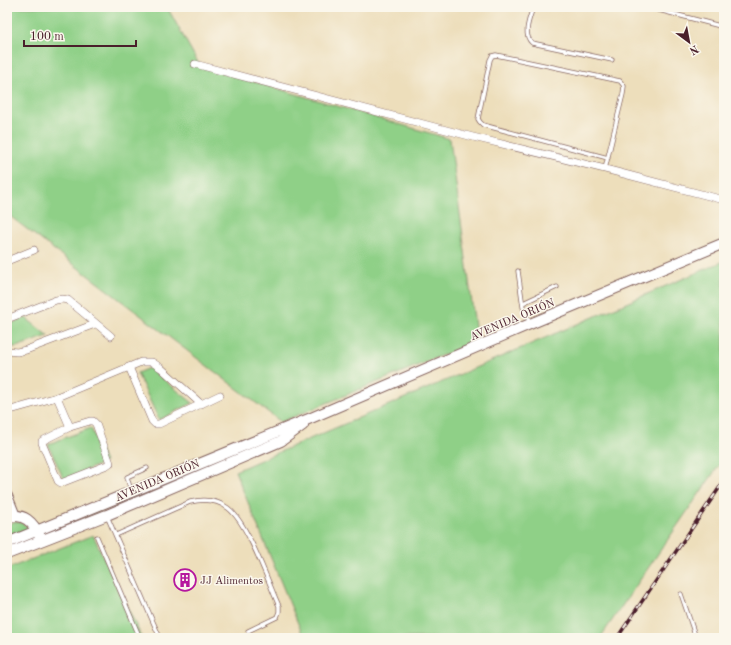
<svg xmlns="http://www.w3.org/2000/svg" width="731" height="645" font-family="'Old Standard TT',serif">
	<style>
		.green { fill: #8fd087; stroke: #6c7859 }
		.lines { fill: none; stroke-linecap: round; stroke-linejoin: round }
		.lane-casing { stroke: #83625d; stroke-width: 5 }
		.street-casing { stroke: #83625d; stroke-width: 8 }
		.secondary-casing { stroke: #83625d; stroke-width: 12 }
		.lane { stroke: #fff; stroke-width: 3.5 }
		.street { stroke: #fff; stroke-width: 7 }
		.secondary { stroke: #fff; stroke-width: 10 }
		.rail-casing { stroke: #4a1f2b; stroke-width: 3.5 }
		.rail { stroke: #fbf7ec; stroke-width: 2; stroke-dasharray: 6; stroke-linecap: butt }
		.labels { text-anchor: middle; stroke-width: 3; stroke-linejoin: round; paint-order: stroke }
		.street-label { font-size: 11px; fill: #4a1f2b; stroke: #fbf7ec }
		.poi-label { font-size: 11px; fill: #4a1f2b; stroke: #fbf7ec; text-anchor: start }
	</style>
	<rect width="100%" height="100%" fill="#fbf7ec"/>
	<filter id="ink" filterUnits="userSpaceOnUse"><feTurbulence type="fractalNoise" baseFrequency=".025" numOctaves="2"/><feDisplacementMap in="SourceGraphic" scale="8" xChannelSelector="R" yChannelSelector="G"/><feConvolveMatrix kernelMatrix="1 2 1 2 8 2 1 2 1" color-interpolation-filters="sRGB"/></filter>
	<filter id="wash" filterUnits="userSpaceOnUse"><feTurbulence type="fractalNoise" baseFrequency=".012" numOctaves="4" result="noise"/><feDisplacementMap in="SourceGraphic" scale="16" xChannelSelector="R" yChannelSelector="G"/><feGaussianBlur stdDeviation="0.9" result="paint"/><feColorMatrix in="noise" values="0 0 0 0 0 0 0 0 0 0 0 0 0 0 0 0 0 1.4 0 .05"/><feComposite in="paint" operator="in"/></filter>
	<g filter="url(#wash)">
		<rect width="100%" height="100%" fill="#eddebb"/>
		<g class="green">
			<path d="M7 7H167L200 66 450 139 477 341 281 422 7 214Z"/>
			<path d="M724 261V458L600 638H304L235 471Z"/>
			<path d="M26 318 48 336 16 347 7 346V325Z"/>
			<path d="M149 368 193 403 159 420 137 373Z"/>
			<path d="M91 428 105 462 64 480 48 444Z"/>
			<path d="M283 432 282 436 137 498 42 534Z"/>
			<path d="M12 522C20 521 26 524 30 531L7 541V525Z"/>
			<path d="M93 535 142 638H7V569Z"/>
		</g>
	</g>
	<g filter="url(#ink)">
		<g class="lines">
			<g class="lane-casing">
				<g id="lane">
					<path d="M533 7C530 18 522 34 532 43L612 60"/>
					<path d="M647 7 724 27"/>
					<path d="M605 169 623 94 624 86 620 81 496 55 492 56 490 60 478 119 480 122 483 125 608 158"/>
					<path d="M518 271 523 307 530 323"/>
					<path d="M523 303 557 287"/>
					<path d="M131 491 127 477 147 468"/>
					<path d="M107 516 160 638"/>
					<path d="M116 535 190 502C203 499 217 500 228 508 248 523 268 582 279 606V612L277 617 248 631"/>
					<path d="M97 537 140 638"/>
					<path d="M681 594 696 638"/>
				</g>
			</g>
			<g class="street-casing">
				<g id="street">
					<path d="M195 64 473 137 605 169 724 200"/>
					<path d="M7 261 34 250"/>
					<path d="M7 319 56 300 62 299 68 300 111 336"/>
					<path d="M7 351 17 352 26 350 95 324"/>
					<path d="M129 367 152 421 155 424H159L220 395"/>
					<path d="M57 397 70 427"/>
					<path d="M7 411 57 397 141 362H152L161 368 201 404"/>
					<path d="M90 421H93L96 424 110 463 107 465 61 483 58 481 42 443V441L70 427Z"/>
				</g>
			</g>
			<g class="secondary-casing">
				<g id="secondary">
					<path d="M7 496 15 516"/>
					<path d="M7 518C23 511 34 523 40 537"/>
					<path d="M7 543 311 418 530 324 724 243"/>
					<path d="M7 554 107 515 281 441 303 425"/>
				</g>
			</g>
			<use href="#lane" class="lane"/>
			<use href="#street" class="street"/>
			<use href="#secondary" class="secondary"/>
			<g class="rail-casing">
				<path id="rail" d="M617 638 724 481"/>
			</g>
			<use href="#rail" class="rail"/>
		</g>
	</g>
	<defs>
		<g id="building-ring" transform="scale(1.15)"><circle r="9.5" fill="#fbf7ec" stroke="#b5179e" stroke-width="1.5"/><path d="M-4-6H4V6H1V3H-1V6H-4ZM-2.5-4.3h1.7v1.8h-1.7ZM.8-4.3h1.7v1.8H.8ZM-2.5-1h1.7V.8h-1.7ZM.8-1h1.7V.8H.8Z" fill="#b5179e"/></g>
	</defs>
	<g fill-rule="evenodd">
		<use href="#building-ring" x="185" y="580"/>
	</g>
	<g class="labels">
		<g class="street-label">
			<text transform="translate(512 319) rotate(-23)" y="4">AVENIDA ORIÓN</text>
			<text transform="translate(157 480) rotate(-23)" y="4">AVENIDA ORIÓN</text>
		</g>
		<g class="poi-label">
			<text x="200" y="584">JJ Alimentos</text>
		</g>
	</g>
	<rect width="731" height="645" fill="none" stroke="#fbf7ec" stroke-width="24"/>
	<g transform="translate(689 42) rotate(148)" stroke="#fbf7ec" stroke-width="3" paint-order="stroke">
	<path d="M0-3L7 15L0 10L-7 15Z" fill="#4a1f2b"/>
	<text y="-6" font-size="11" font-weight="bold" text-anchor="middle" fill="#4a1f2b">N</text>
	</g>
	<path d="M24 40v6h112v-6" fill="none" stroke="#4a1f2b" stroke-width="2"/>
	<text x="30" y="40" font-size="12" fill="#4a1f2b" stroke="#fbf7ec" stroke-width="3" paint-order="stroke">100 m</text>
</svg>
